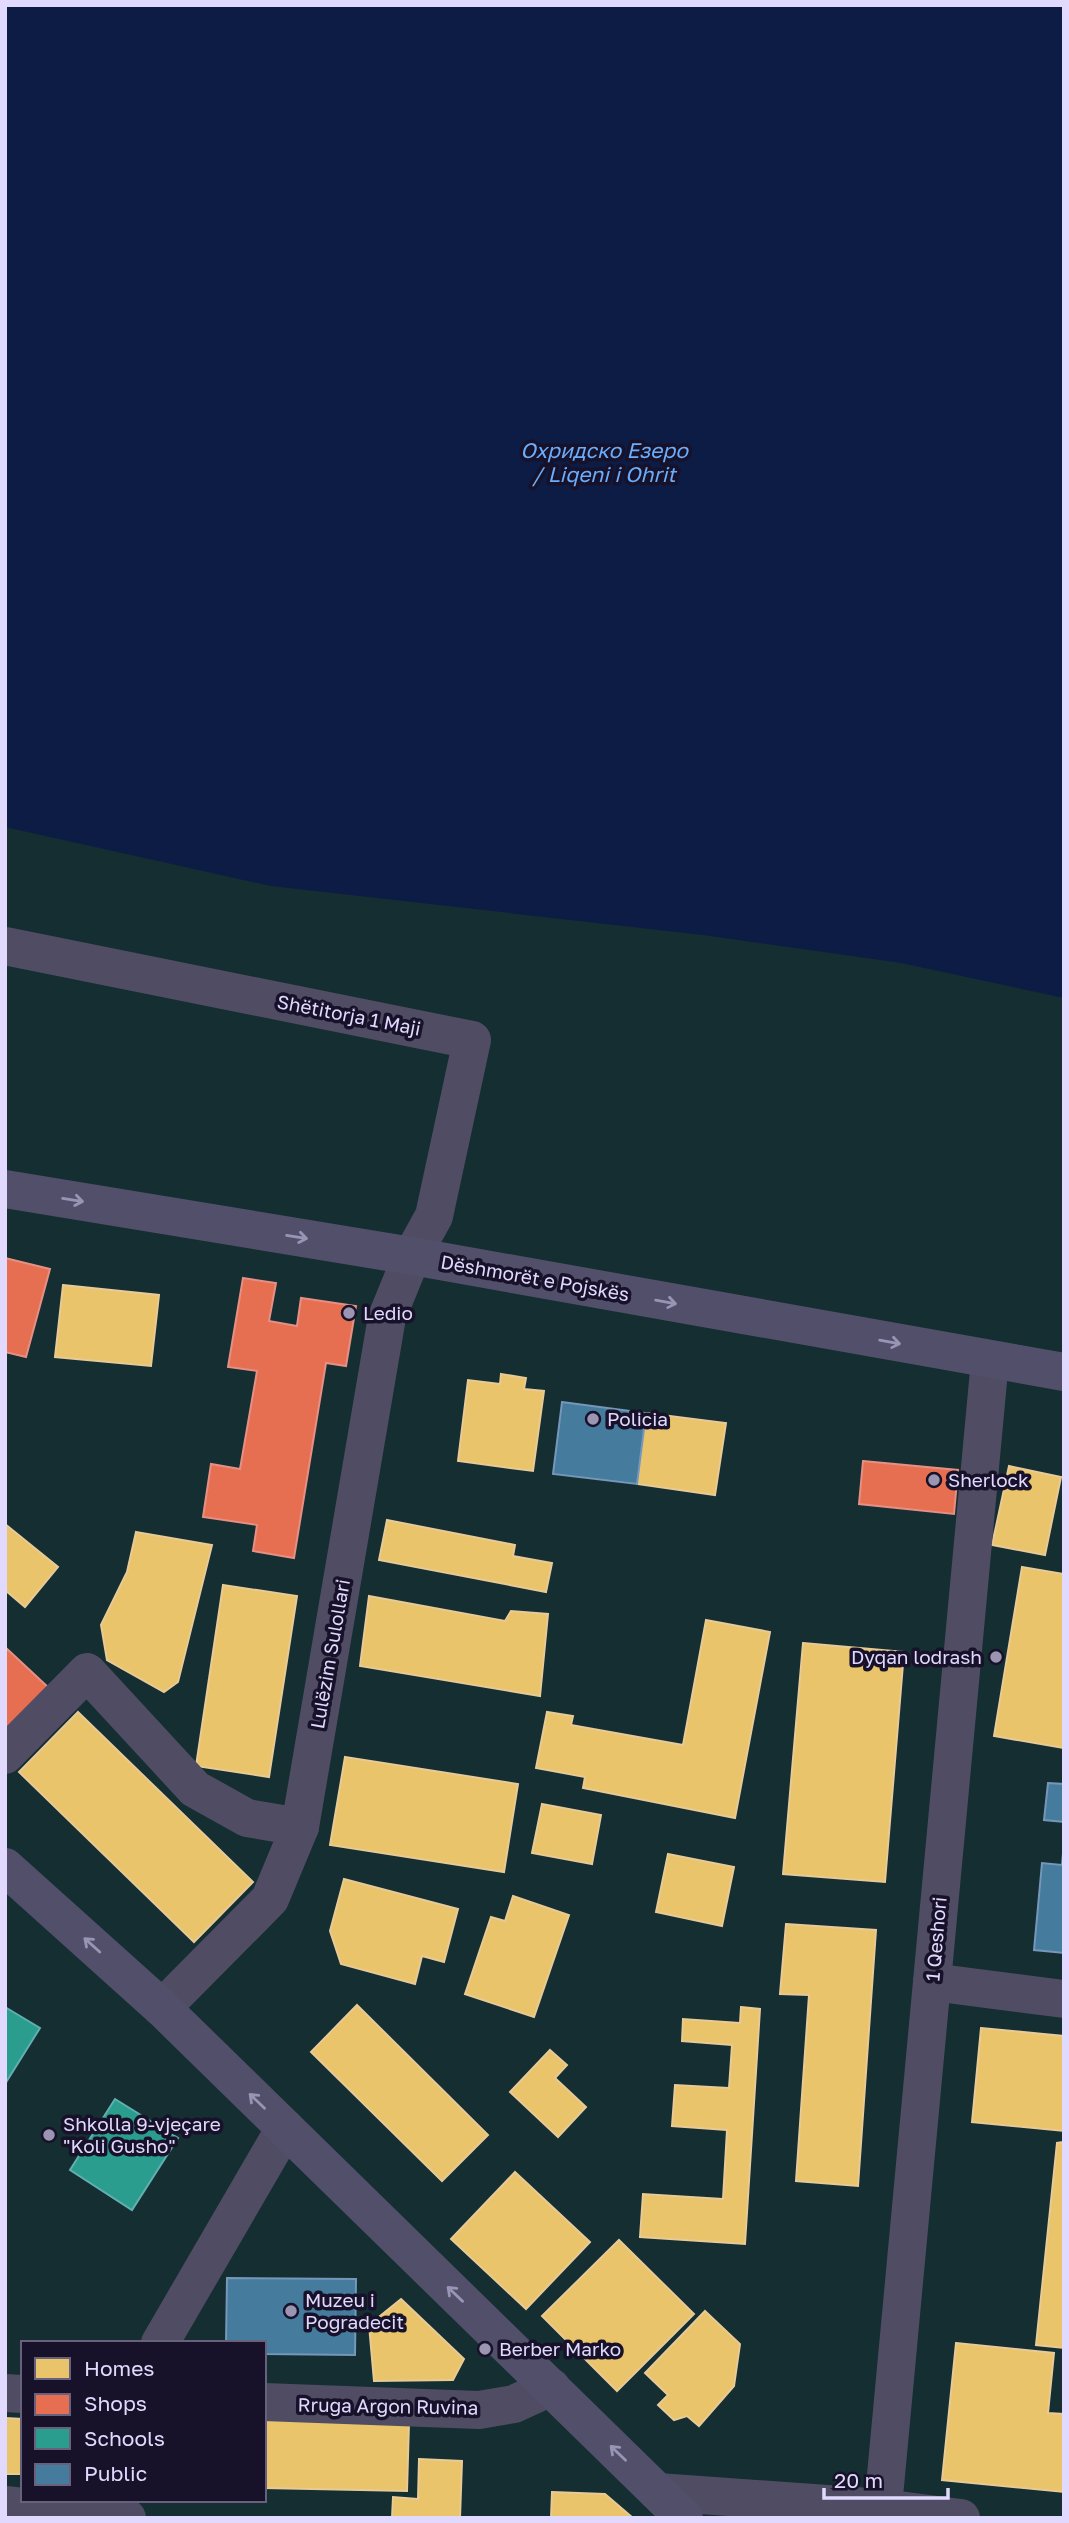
<svg xmlns="http://www.w3.org/2000/svg" width="1069" height="2523" font-family="'Golos Text',sans-serif">
	<style>
		.green { fill: #152e31; fill-rule: evenodd }
		.water { fill: #0d1c44 }
		.homes { fill: #e9c46a; stroke: #e7ca96; stroke-width: 2 }
		.shops { fill: #e76f51; stroke: #e58f85; stroke-width: 2 }
		.schools { fill: #2a9d8f; stroke: #61afb0; stroke-width: 2 }
		.public { fill: #457b9d; stroke: #7497ba; stroke-width: 2 }
		.lines { fill: none; stroke-linecap: round; stroke-linejoin: round }
		.street { stroke: #4f4c64; stroke-width: 38 }
		.secondary { stroke: #524f6a; stroke-width: 38 }
		.oneway { stroke: #9a94b4 }
		.poi-dot { fill: #9b95b1; stroke: #171129; stroke-width: 2.5 }
		.labels { text-anchor: middle; stroke-width: 7; stroke-linejoin: round; paint-order: stroke }
		.street-label { font-size: 19px; fill: #e1d9fe; stroke: #171129 }
		.poi-label { font-size: 19px; fill: #e1d9fe; stroke: #171129; text-anchor: start }
		.water-label { font-size: 21px; font-style: italic; fill: #69adfd; stroke: #171129 }
	</style>
	<rect width="100%" height="100%" fill="#1a1723"/>
	<path class="green" d="M5 5H1064V2518H5ZM23 2343H264V2500H23Z"/>
	<path class="water" d="M5 5H1064V998L901 963 703 935 271 886 5 827Z"/>
	<g class="homes">
		<path d="M63 1285 159 1295 151 1366 55 1357Z"/>
		<path d="M501 1374 526 1378 524 1389 544 1391 533 1471 458 1461 468 1380 500 1384Z"/>
		<path d="M646 1413 726 1423 715 1495 637 1484Z"/>
		<path d="M1009 1466 1061 1477 1045 1555 992 1545Z"/>
		<path d="M387 1520 515 1545 513 1556 552 1563 546 1592 379 1560Z"/>
		<path d="M5 1524 58 1567 25 1607 5 1590Z"/>
		<path d="M136 1532 212 1545 178 1682 164 1692 107 1660 101 1625 127 1572Z"/>
		<path d="M1022 1567 1064 1574V1748L994 1736Z"/>
		<path d="M223 1585 297 1596 269 1777 196 1766Z"/>
		<path d="M369 1596 505 1621 511 1611 548 1614 540 1696 360 1666Z"/>
		<path d="M706 1620 770 1632 735 1818 583 1788 585 1777 536 1768 547 1712 573 1716 571 1725 683 1745Z"/>
		<path d="M803 1643 904 1652 885 1882 783 1874Z"/>
		<path d="M78 1712 253 1882 194 1942 19 1772Z"/>
		<path d="M345 1757 518 1784 504 1872 330 1845Z"/>
		<path d="M542 1804 601 1815 592 1864 532 1853Z"/>
		<path d="M668 1854 734 1867 722 1926 656 1912Z"/>
		<path d="M344 1879 458 1909 444 1962 422 1956 415 1984 341 1964 330 1931Z"/>
		<path d="M513 1896 569 1915 534 2017 465 1994 491 1917 505 1921Z"/>
		<path d="M786 1924 876 1930 858 2186 796 2181 809 1995 780 1994Z"/>
		<path d="M357 2005 488 2135 442 2181 311 2052Z"/>
		<path d="M741 2007 760 2009 745 2244 640 2237 643 2194 723 2199 727 2130 672 2126 675 2085 729 2088 732 2045 682 2041 683 2019 740 2023Z"/>
		<path d="M981 2028 1064 2036V2131L972 2122Z"/>
		<path d="M550 2050 567 2065 555 2078 586 2107 558 2137 510 2092Z"/>
		<path d="M1064 2142V2348L1036 2345 1057 2143Z"/>
		<path d="M515 2172 590 2242 526 2309 451 2239Z"/>
		<path d="M619 2240 694 2314 617 2391 542 2316Z"/>
		<path d="M401 2299 464 2359 453 2380 374 2381 369 2325Z"/>
		<path d="M705 2311 740 2344 734 2386 699 2426 687 2416 674 2420 658 2405 668 2395 645 2373Z"/>
		<path d="M956 2343 1054 2353 1048 2413 1064 2414V2492L942 2480Z"/>
		<path d="M5 2418 23 2419V2474H5Z"/>
		<path d="M264 2420 409 2423 407 2491 264 2488Z"/>
		<path d="M419 2459 462 2461 460 2518H392L393 2497 418 2499Z"/>
		<path d="M552 2492 605 2494 633 2518H551Z"/>
	</g>
	<g class="shops">
		<path d="M5 1258 50 1269 26 1357 5 1352Z"/>
		<path d="M243 1278 276 1283 269 1321 297 1326 301 1298 356 1306 346 1366 326 1363 294 1558 253 1551 257 1525 203 1517 211 1464 240 1469 257 1371 228 1367Z"/>
		<path d="M863 1461 958 1470 954 1514 859 1504Z"/>
		<path d="M5 1647 49 1688 5 1734Z"/>
	</g>
	<g class="schools">
		<path d="M5 2007 40 2028 5 2084Z"/>
		<path d="M115 2099 178 2138 132 2210 70 2170Z"/>
	</g>
	<g class="public">
		<path d="M562 1402 646 1413 637 1484 553 1474Z"/>
		<path d="M1048 1783 1064 1784V1822L1044 1820Z"/>
		<path d="M1064 1841V1953L1034 1950 1042 1863 1062 1865Z"/>
		<path d="M227 2278 356 2279 355 2355 264 2354V2343H226Z"/>
	</g>
	<g class="lines">
		<g class="street">
			<path d="M5 946 472 1040 434 1216 412 1256 387 1317 300 1827 270 1899 162 2008"/>
			<path d="M5 1755 87 1672 195 1789 247 1818 300 1827"/>
			<path d="M932 1982 1064 1999"/>
			<path d="M160 2343 285 2128"/>
			<path d="M5 2393 23 2394"/>
			<path d="M264 2402 479 2410 514 2404 551 2387"/>
			<path d="M658 2492 883 2508 961 2518"/>
			<path d="M5 2505 127 2518"/>
			<path d="M882 2518 990 1360"/>
		</g>
		<g class="secondary">
			<path d="M5 1189 412 1256 1064 1372"/>
			<path d="M5 1867 162 2008 684 2518"/>
		</g>
	</g>
	<defs><path id="oneway-shaft" d="M-6 0H5M1.5-3L5.5 0L1.5 3" fill="none" stroke-width="1.6" stroke-linecap="round" stroke-linejoin="round" transform="scale(1.75)"/></defs>
	<g class="oneway">
		<use href="#oneway-shaft" transform="translate(73 1200) rotate(9)"/>
		<use href="#oneway-shaft" transform="translate(297 1237) rotate(9)"/>
		<use href="#oneway-shaft" transform="translate(666 1302) rotate(10)"/>
		<use href="#oneway-shaft" transform="translate(890 1342) rotate(10)"/>
		<use href="#oneway-shaft" transform="translate(92 1945) rotate(-138)"/>
		<use href="#oneway-shaft" transform="translate(257 2101) rotate(-136)"/>
		<use href="#oneway-shaft" transform="translate(455 2294) rotate(-136)"/>
		<use href="#oneway-shaft" transform="translate(618 2453) rotate(-136)"/>
	</g>
	<g class="poi-dot">
		<circle cx="349" cy="1313" r="7"/>
		<circle cx="593" cy="1419" r="7"/>
		<circle cx="934" cy="1480" r="7"/>
		<circle cx="996" cy="1657" r="7"/>
		<circle cx="49" cy="2135" r="7"/>
		<circle cx="291" cy="2311" r="7"/>
		<circle cx="485" cy="2349" r="7"/>
	</g>
	<g class="labels">
		<g class="street-label">
			<text transform="translate(349 1015) rotate(11)" y="7">Shëtitorja 1 Maji</text>
			<text transform="translate(535 1278) rotate(10)" y="7">Dëshmorët e Pojskës</text>
			<text transform="translate(330 1654) rotate(-80)" y="7">Lulëzim Sulollari</text>
			<text transform="translate(936 1939) rotate(-85)" y="7">1 Qeshori</text>
			<text transform="translate(388 2406) rotate(1)" y="7">Rruga Argon Ruvina</text>
		</g>
		<g class="poi-label">
			<text x="363" y="1320">Ledio</text>
			<text x="607" y="1426">Policia</text>
			<text x="948" y="1487">Sherlock</text>
			<text x="982" y="1664" text-anchor="end">Dyqan lodrash</text>
			<text x="63" y="2131">Shkolla 9-vjeçare<tspan x="63" dy="22">"Koli Gusho"</tspan></text>
			<text x="305" y="2307">Muzeu i<tspan x="305" dy="22">Pogradecit</tspan></text>
			<text x="499" y="2356">Berber Marko</text>
		</g>
		<g class="water-label">
			<text x="604" y="458">Охридско Езеро<tspan x="604" dy="24">/ Liqeni i Ohrit</tspan></text>
		</g>
	</g>
	<rect width="1069" height="2523" fill="none" stroke="#e1d9fe" stroke-width="14"/>
	<rect x="21" y="2341" width="245" height="161" fill="#171129" stroke="#68617e" stroke-width="2"/>
	<rect x="35" y="2358" width="35" height="21" fill="#e9c46a" stroke="#68617e" stroke-width="2"/>
	<text x="84" y="2376" font-size="21" fill="#e1d9fe">Homes</text>
	<rect x="35" y="2394" width="35" height="21" fill="#e76f51" stroke="#68617e" stroke-width="2"/>
	<text x="84" y="2411" font-size="21" fill="#e1d9fe">Shops</text>
	<rect x="35" y="2428" width="35" height="21" fill="#2a9d8f" stroke="#68617e" stroke-width="2"/>
	<text x="84" y="2446" font-size="21" fill="#e1d9fe">Schools</text>
	<rect x="35" y="2464" width="35" height="21" fill="#457b9d" stroke="#68617e" stroke-width="2"/>
	<text x="84" y="2481" font-size="21" fill="#e1d9fe">Public</text>
	<path d="M824 2488v10h124v-10" fill="none" stroke="#e1d9fe" stroke-width="3.5"/>
	<text x="834" y="2488" font-size="21" fill="#e1d9fe" stroke="#171129" stroke-width="5" paint-order="stroke">20 m</text>
</svg>
